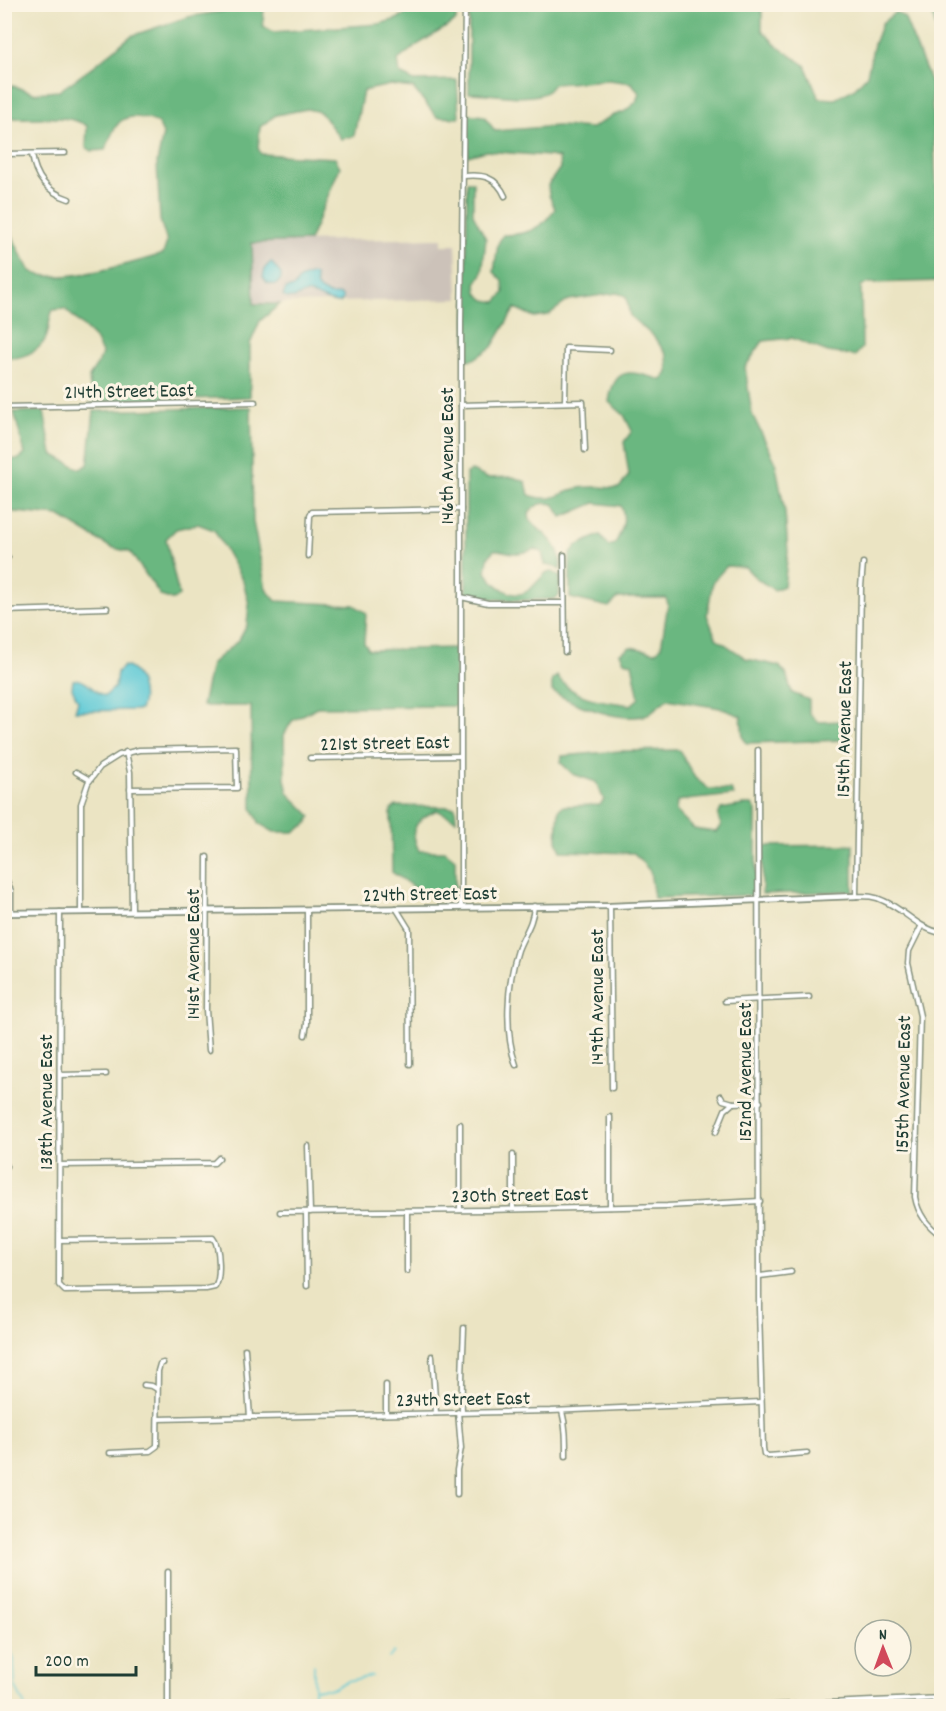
<svg xmlns="http://www.w3.org/2000/svg" width="946" height="1711" font-family="Dekko,sans-serif">
	<style>
		.industrial { fill: #ccc2b9 }
		.forest { fill: #6bb780; stroke: #457a5a; stroke-width: 1.5 }
		.water { fill: #5dc9d6; stroke: #3e8385; stroke-width: 1.5 }
		.lines { fill: none; stroke-linecap: round; stroke-linejoin: round }
		.stream { stroke: #5dc9d6; stroke-width: 1.5 }
		.minor-casing { stroke: #85907c; stroke-width: 7 }
		.tertiary-casing { stroke: #85907c; stroke-width: 8 }
		.minor { stroke: #fff; stroke-width: 4 }
		.tertiary { stroke: #fff; stroke-width: 4.5 }
		.labels { text-anchor: middle; stroke-width: 6; stroke-linejoin: round; paint-order: stroke }
		.street-label { font-size: 20px; fill: #1f3d34; stroke: #fcf5e5 }
	</style>
	<rect width="100%" height="100%" fill="#fcf5e5"/>
	<filter id="ink" filterUnits="userSpaceOnUse"><feTurbulence type="fractalNoise" baseFrequency=".0167" numOctaves="2"/><feDisplacementMap in="SourceGraphic" scale="12" xChannelSelector="R" yChannelSelector="G"/><feConvolveMatrix kernelMatrix="1 2 1 2 8 2 1 2 1" color-interpolation-filters="sRGB"/></filter>
	<filter id="wash" filterUnits="userSpaceOnUse"><feTurbulence type="fractalNoise" baseFrequency=".008" numOctaves="4" result="noise"/><feDisplacementMap in="SourceGraphic" scale="24" xChannelSelector="R" yChannelSelector="G"/><feGaussianBlur stdDeviation="1.35" result="paint"/><feColorMatrix in="noise" values="0 0 0 0 0 0 0 0 0 0 0 0 0 0 0 0 0 1.4 0 .05"/><feComposite in="paint" operator="in"/></filter>
	<g filter="url(#wash)">
		<rect width="100%" height="100%" fill="#ebe4c3"/>
		<path class="industrial" d="M442 238V245H456L458 299 254 304 252 242Z"/>
		<g class="forest">
			<path d="M243 5H264L263 26 273 32 379 24 397 19 420 5H457L456 21 417 45 398 60 400 74 414 81 457 80 459 118 437 117 413 88 390 85 363 91 354 136 341 139 320 112 307 109 276 115 260 127 258 148 261 154 335 158 340 167 309 241 252 243 254 304H280L260 321 250 344V397L91 402 89 377 99 362 102 353 94 337 65 309 53 310C48 319 50 329 46 338 40 351 18 362 5 356L4 217C9 227 24 266 31 271 53 287 137 262 163 254L167 242 160 220 157 163 163 134 158 123C147 118 127 112 118 124 112 130 109 142 105 150L92 151 86 147 87 126C64 111 31 122 5 117V81L7 84 34 93 59 91 90 69 131 36 188 17 242 8Z"/>
			<path d="M469 5H762V30L778 47 805 65 819 98 835 99 854 89 867 75 874 44 882 23 896 12 904 17 931 83 941 281 870 283 861 286 862 348 855 356 828 352 792 338 763 341 745 367 752 414 775 461 785 512 788 552 784 586 774 590 757 579 745 567 727 566 713 581 707 615 716 638 747 659 779 666 786 674 792 693 809 700V713L818 722 844 721 850 732 847 740 747 743 743 738 741 716 720 708 667 699C661 704 654 710 648 714 623 725 573 704 552 691V680L557 676C573 700 605 701 631 705L639 698 632 663 624 661 620 653 630 647 655 652 661 647 668 604 666 598H618L609 607 570 598V555L576 546 600 535 608 546 615 544C622 530 627 521 621 506L595 503 562 517 554 504C542 502 536 504 529 513L530 521C545 535 564 546 560 570L554 566 545 565 542 552 535 549C528 551 522 554 514 553 507 553 502 549 494 550L488 558 486 572C494 585 514 603 530 589 536 584 541 577 547 572H553L560 577 559 596 553 599C523 600 494 603 466 592V473L472 471 487 478 513 477 526 482 529 495C553 503 555 495 575 489 588 485 606 488 619 488L629 475 624 442 632 431 624 415 609 402C614 363 633 372 662 380L668 373 667 355 654 337 630 316 626 296 617 293 569 300 548 315 534 317 515 308 492 347 474 359 466 360 467 182H473V214L486 239 482 274 476 283 477 293 485 300 496 302 504 293 503 281 494 272 498 244 503 235C527 235 542 229 555 209L549 195 548 185 560 168 559 158 549 156 486 151 468 156 467 114 484 116 495 131 558 126 592 128 611 116 624 112 636 102 639 93 632 83 608 80 554 84C550 89 546 94 539 95 517 100 491 93 469 93Z"/>
			<path d="M933 5H941V50L931 8Z"/>
			<path d="M251 407 253 522 266 589 276 601 354 605 366 613 364 643 369 650 455 648 457 706 317 707 292 721 284 735 285 779 288 793 311 816 307 824 294 832H274L260 824 252 808 251 706H202L211 664 239 640 247 625 249 604 243 581 214 530 198 524 176 529 166 539 179 596 173 600 161 596 130 552 110 547 59 516 5 511V460L19 459 25 454 14 412 44 411 52 454 80 469 88 465 94 411Z"/>
			<path d="M679 750 695 778 709 789 731 790 734 795 677 801 676 811 694 829 716 832 721 825 718 816 721 809 744 805H752L756 811V895L654 898 650 871 634 853 561 851 557 840 559 809 564 806 600 805 604 800 596 782 573 774 561 763 562 756 620 751Z"/>
			<path d="M396 806 455 807 456 820 437 810C416 819 408 829 419 851H445L455 859V893L452 899 438 901 425 895 392 872 391 810Z"/>
			<path d="M853 845V891L762 894 763 846Z"/>
		</g>
		<g class="water">
			<path d="M271 262 281 274V279L276 285 267 283 263 277 265 268Z"/>
			<path d="M312 274 315 275 317 288 329 295H341L343 299 340 303C328 304 319 295 307 293 299 295 291 302 283 296L286 289 294 287 299 279Z"/>
			<path d="M124 666C141 670 146 696 140 710L75 711 78 701 72 688 73 680C87 677 92 692 105 696L115 687 117 672Z"/>
		</g>
		<g class="lines">
			<g class="stream">
				<path d="M4 1631 14 1660 15 1686 25 1706"/>
				<path d="M389 1658 394 1652"/>
				<path d="M314 1665V1688"/>
				<path d="M314 1706V1689H332L347 1681 372 1676"/>
			</g>
		</g>
	</g>
	<g filter="url(#ink)">
		<g class="lines">
			<g class="minor-casing">
				<g id="minor">
					<path d="M4 154 65 153"/>
					<path d="M32 154C35 177 47 192 69 199"/>
					<path d="M463 176C482 174 496 176 505 196"/>
					<path d="M565 401 566 348 610 350"/>
					<path d="M461 405 583 402 585 450"/>
					<path d="M4 407 255 402"/>
					<path d="M564 555 565 652"/>
					<path d="M308 556 310 516 312 512 461 509"/>
					<path d="M4 558 8 557"/>
					<path d="M863 563 861 587 856 896C866 896 875 896 884 901 905 910 918 929 942 933"/>
					<path d="M461 597 488 603H563"/>
					<path d="M4 611 107 608"/>
					<path d="M758 750 759 1309 763 1448 764 1454 768 1456 807 1453"/>
					<path d="M126 752 130 772 132 911"/>
					<path d="M310 758 460 756"/>
					<path d="M76 772 90 780"/>
					<path d="M207 857 206 1010 209 1050"/>
					<path d="M7 881 11 891V913"/>
					<path d="M610 906 612 1088"/>
					<path d="M461 907V323L465 4"/>
					<path d="M396 908 409 929 410 1064"/>
					<path d="M81 912V804L88 783 100 767 119 755 139 750 236 748 237 788 130 789"/>
					<path d="M921 927 909 951 908 963 920 1016 915 1197C918 1214 927 1226 942 1236"/>
					<path d="M725 1001 809 997"/>
					<path d="M305 1035 307 1024V910"/>
					<path d="M516 1065C504 1032 507 983 518 950 524 934 533 924 534 906"/>
					<path d="M60 1075 106 1074"/>
					<path d="M721 1096 723 1100 733 1103 760 1102"/>
					<path d="M460 1124V1210"/>
					<path d="M716 1132 725 1110 733 1103"/>
					<path d="M308 1146 310 1212"/>
					<path d="M513 1155V1209"/>
					<path d="M60 1165 214 1163 219 1158"/>
					<path d="M4 1166H6"/>
					<path d="M610 1207V1117"/>
					<path d="M407 1211V1271"/>
					<path d="M280 1212 486 1210 667 1206 760 1201"/>
					<path d="M306 1212 307 1286"/>
					<path d="M59 1240 213 1238C220 1246 221 1279 215 1287L206 1289 65 1291 59 1285V1275L60 912"/>
					<path d="M760 1276 791 1272"/>
					<path d="M245 1349 250 1417"/>
					<path d="M432 1356 436 1413"/>
					<path d="M144 1385 152 1386 157 1389"/>
					<path d="M562 1411C566 1426 566 1440 566 1456"/>
					<path d="M462 1412C461 1384 463 1356 464 1328"/>
					<path d="M386 1414V1385"/>
					<path d="M158 1419 551 1411 761 1402"/>
					<path d="M110 1453 150 1451 157 1446 158 1371 160 1364 163 1363"/>
					<path d="M457 1494V1470L461 1448 458 1412"/>
					<path d="M168 1706V1572"/>
					<path d="M759 1706 942 1698"/>
				</g>
			</g>
			<g class="tertiary-casing">
				<path id="tertiary" d="M4 913 610 906 856 896"/>
			</g>
			<use href="#minor" class="minor"/>
			<use href="#tertiary" class="tertiary"/>
		</g>
	</g>
	<g class="labels">
		<g class="street-label">
			<text transform="translate(129 390) rotate(-1)" y="7">214th Street East</text>
			<text transform="translate(446 456) rotate(-90)" y="7">146th Avenue East</text>
			<text transform="translate(843 729) rotate(-89)" y="7">154th Avenue East</text>
			<text transform="translate(385 742) rotate(-1)" y="7">221st Street East</text>
			<text transform="translate(430 893) rotate(-1)" y="7">224th Street East</text>
			<text transform="translate(192 954) rotate(-90)" y="7">141st Avenue East</text>
			<text transform="translate(596 997) rotate(-90)" y="7">149th Avenue East</text>
			<text transform="translate(744 1072) rotate(-90)" y="7">152nd Avenue East</text>
			<text transform="translate(902 1084) rotate(-89)" y="7">155th Avenue East</text>
			<text transform="translate(45 1102) rotate(-90)" y="7">138th Avenue East</text>
			<text transform="translate(520 1194) rotate(-1)" y="7">230th Street East</text>
			<text transform="translate(463 1398) rotate(-1)" y="7">234th Street East</text>
		</g>
	</g>
	<rect width="946" height="1711" fill="none" stroke="#fcf5e5" stroke-width="24"/>
	<g transform="translate(883 1648) rotate(359)"><circle r="28" fill="#fcf5e5" stroke="#a4ab9e" stroke-width="1.5"/>
	<path d="M0-4.5L10 22L0 15L-10 22Z" fill="#d1495b"/>
	<text y="-9" font-size="16" font-weight="bold" text-anchor="middle" fill="#1f3d34">N</text>
	</g>
	<path d="M36 1666v9h100v-9" fill="none" stroke="#1f3d34" stroke-width="3"/>
	<text x="45" y="1666" font-size="18" fill="#1f3d34" stroke="#fcf5e5" stroke-width="4.5" paint-order="stroke">200 m</text>
</svg>
